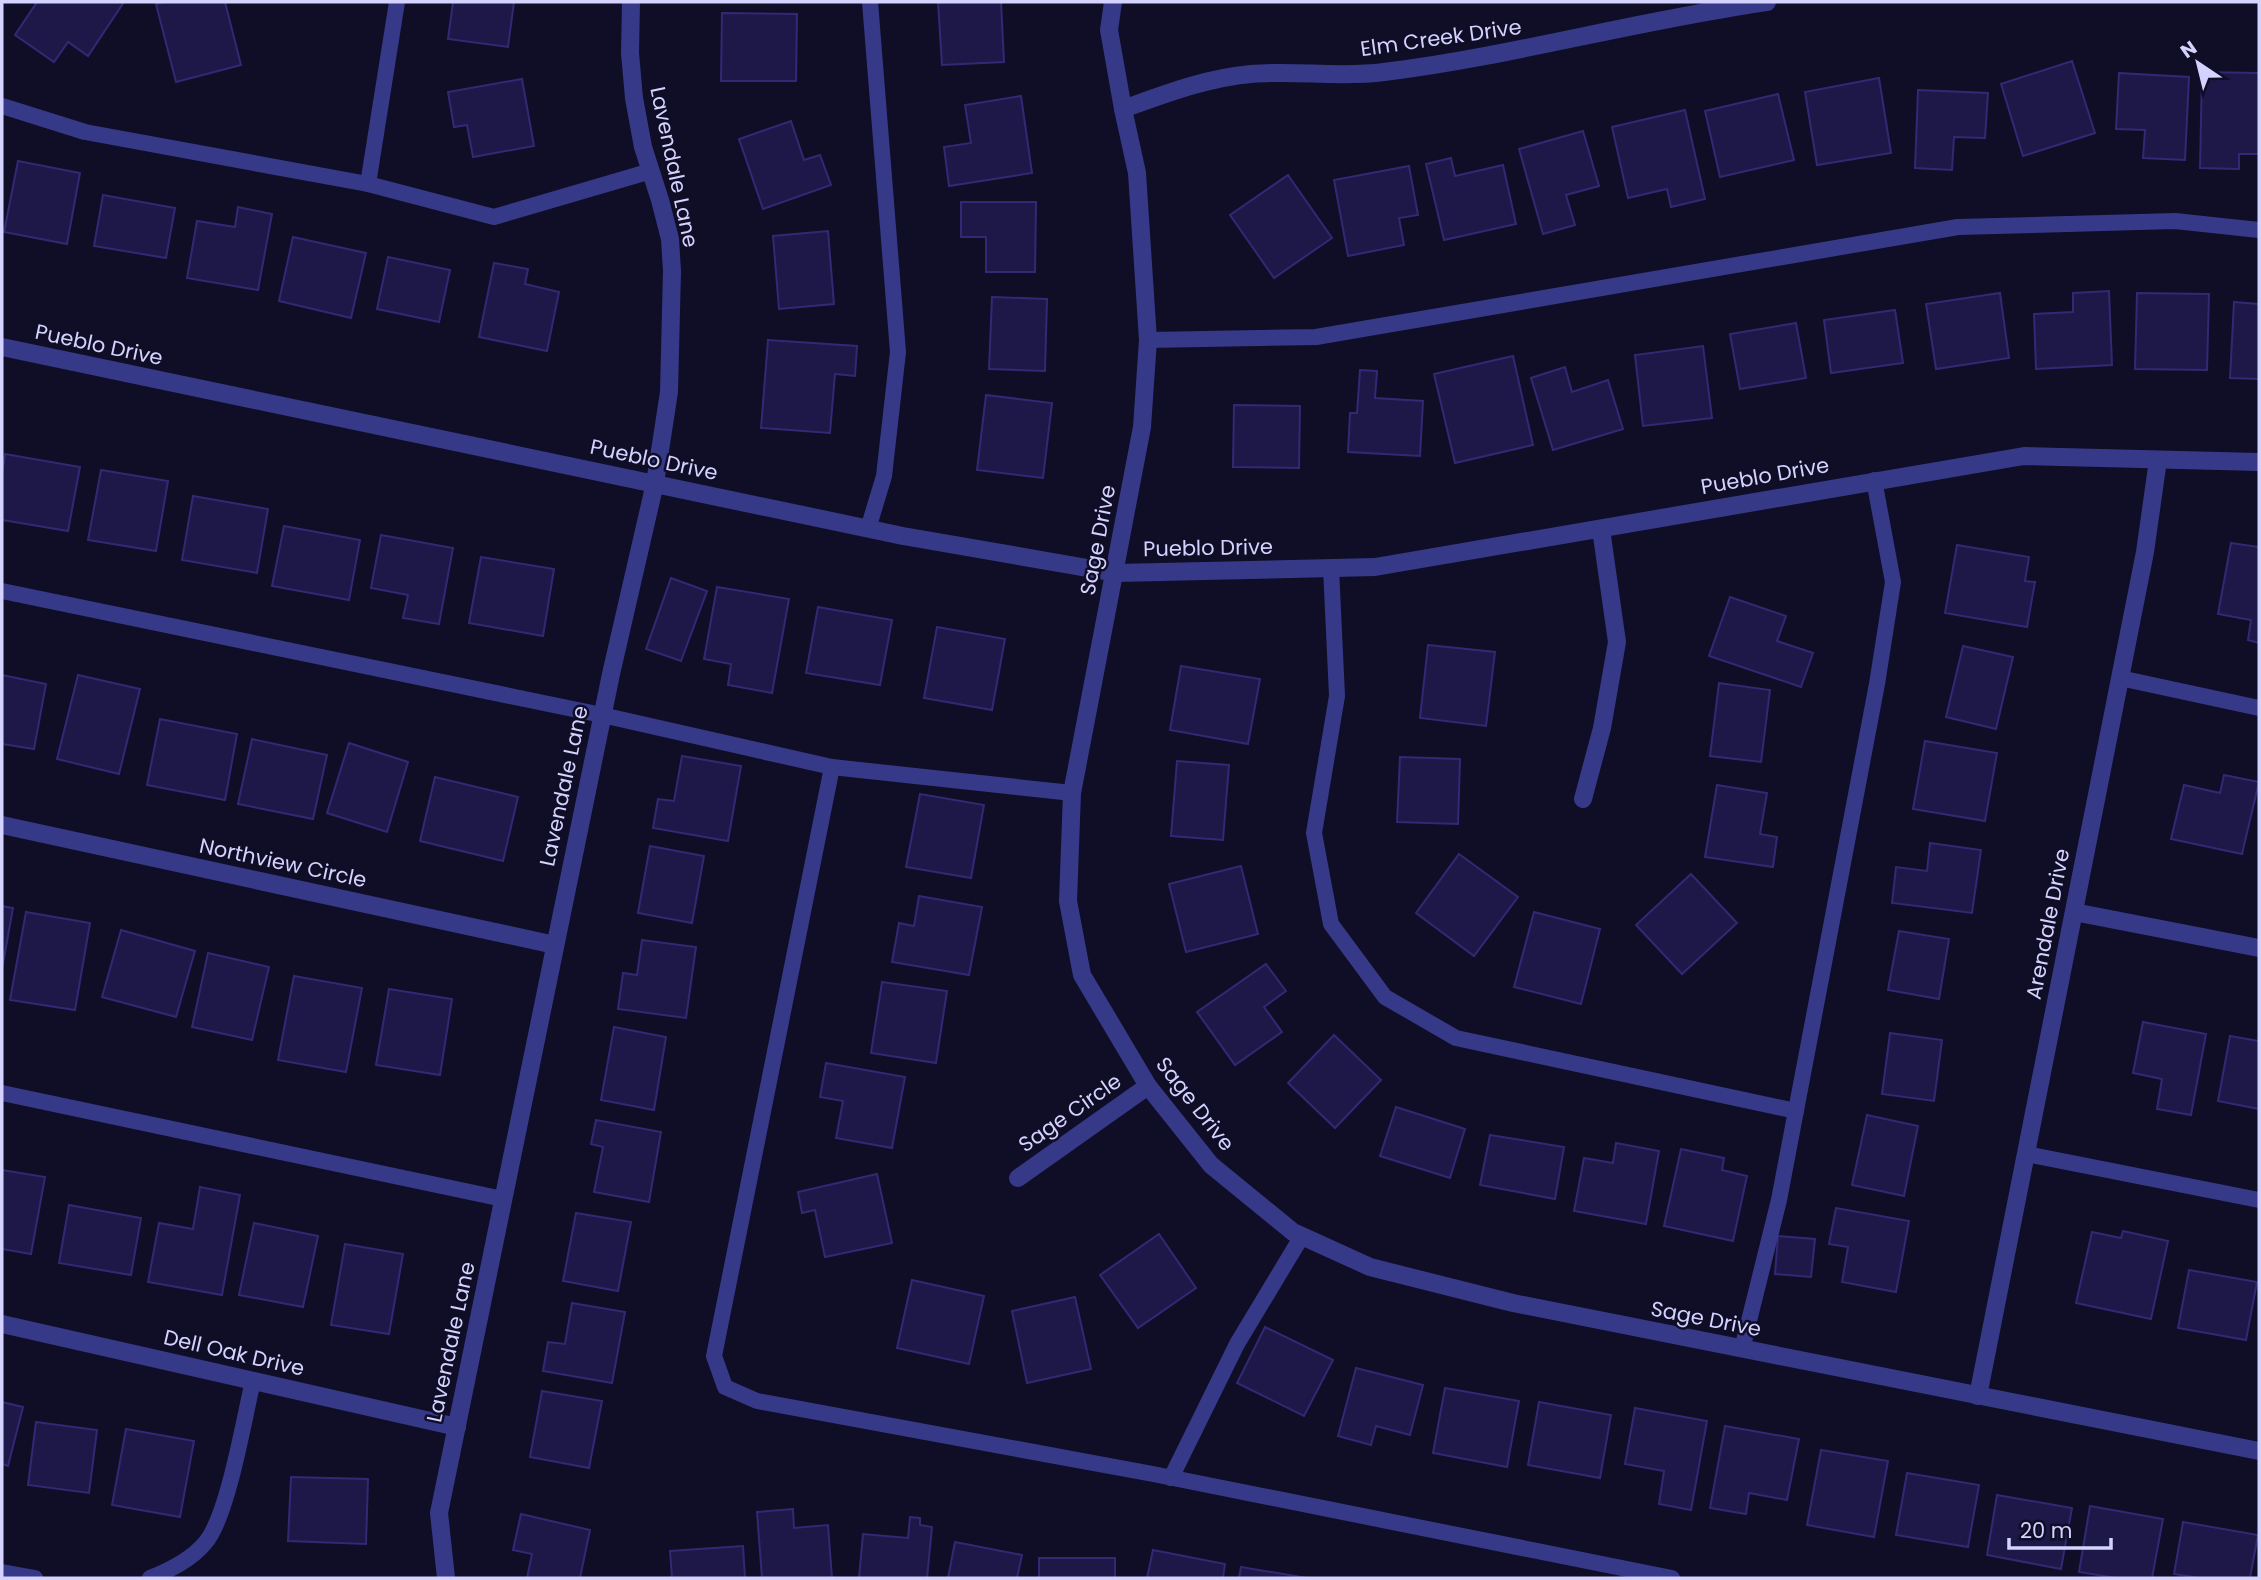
<svg xmlns="http://www.w3.org/2000/svg" width="2261" height="1580" font-family="Poppins,sans-serif">
	<style>
		.building { fill: #1e1848; stroke: #322975; stroke-width: 2 }
		.lines { fill: none; stroke-linecap: round; stroke-linejoin: round }
		.lane { stroke: #363988; stroke-width: 16 }
		.street { stroke: #363988; stroke-width: 18 }
		.labels { text-anchor: middle; stroke-width: 5; stroke-linejoin: round; paint-order: stroke }
		.street-label { font-size: 21px; fill: #d4d2ff; stroke: #100d26 }
	</style>
	<rect width="100%" height="100%" fill="#100d26"/>
	<g class="building">
		<path d="M37 2H124L88 56 68 42 54 62 15 35Z"/>
		<path d="M165 2H225L241 65 176 82 156 4Z"/>
		<path d="M453 2H514L508 47 448 39Z"/>
		<path d="M938 2H1001L1004 62 942 65Z"/>
		<path d="M722 13 797 14 796 81H721Z"/>
		<path d="M2072 61 2095 133 2023 156 2001 84Z"/>
		<path d="M2202 72 2259 73V154H2239V169L2200 168Z"/>
		<path d="M2119 73 2189 77 2185 160 2143 158 2145 130 2116 129Z"/>
		<path d="M1879 78 1891 153 1817 165 1805 92Z"/>
		<path d="M522 79 534 146 473 157 467 125 454 127 448 92Z"/>
		<path d="M1918 90 1988 93 1985 138 1954 137 1952 170 1915 168Z"/>
		<path d="M1778 94 1794 160 1720 177 1705 111Z"/>
		<path d="M1021 96 1032 173 949 186 944 147 971 143 965 105Z"/>
		<path d="M1685 110 1705 199 1671 207 1667 189 1628 198 1612 127Z"/>
		<path d="M791 121 804 160 820 155 831 185 763 209 739 139Z"/>
		<path d="M1583 131 1599 186 1566 195 1575 225 1543 234 1519 149Z"/>
		<path d="M1451 158 1455 176 1503 165 1516 224 1444 240 1426 164Z"/>
		<path d="M18 161 80 173 67 244 4 232Z"/>
		<path d="M1409 166 1418 215 1399 218 1404 245 1348 256 1334 180Z"/>
		<path d="M1288 175 1332 238 1274 278 1230 215Z"/>
		<path d="M103 195 175 208 166 258 94 246Z"/>
		<path d="M961 202H1036L1035 272H986V237H961Z"/>
		<path d="M238 207 272 214 258 290 187 278 197 221 235 227Z"/>
		<path d="M828 231 834 304 779 309 773 236Z"/>
		<path d="M293 237 366 253 351 318 279 301Z"/>
		<path d="M388 257 450 270 439 322 377 309Z"/>
		<path d="M494 263 528 269 525 284 559 292 547 351 479 337Z"/>
		<path d="M2109 291 2112 365 2036 369 2034 314 2073 312V293Z"/>
		<path d="M2000 293 2009 358 1936 369 1926 304Z"/>
		<path d="M2137 293 2209 294 2207 370 2135 369Z"/>
		<path d="M992 297 1047 299 1045 371 989 369Z"/>
		<path d="M2234 302 2259 304V379L2230 378Z"/>
		<path d="M1895 310 1903 363 1831 373 1824 320Z"/>
		<path d="M1796 323 1806 378 1740 389 1730 334Z"/>
		<path d="M768 340 857 346 855 376 835 374 830 433 761 428Z"/>
		<path d="M1703 346 1712 418 1643 426 1635 355Z"/>
		<path d="M1513 356 1533 445 1455 463 1434 374Z"/>
		<path d="M1565 367 1572 392 1608 380 1623 429 1553 450 1531 378Z"/>
		<path d="M1360 370 1377 371 1375 398 1423 401 1420 456 1348 452 1350 413H1357Z"/>
		<path d="M986 395 1052 403 1043 478 977 470Z"/>
		<path d="M1234 405 1300 406 1299 468 1233 467Z"/>
		<path d="M5 454 80 467 68 531 2 520V474Z"/>
		<path d="M101 470 168 481 156 551 88 540Z"/>
		<path d="M193 496 268 509 257 573 182 560Z"/>
		<path d="M284 526 360 540 349 600 272 586Z"/>
		<path d="M381 535 453 548 439 624 403 618 408 595 371 588Z"/>
		<path d="M2231 543 2259 547V643L2248 640 2251 620 2218 614Z"/>
		<path d="M1957 545 2029 557 2025 581 2035 582 2027 627 1945 613Z"/>
		<path d="M481 557 554 569 543 636 469 623Z"/>
		<path d="M671 578 707 591 681 661 646 649Z"/>
		<path d="M717 587 789 599 772 693 728 685 731 664 704 659Z"/>
		<path d="M1730 597 1786 616 1777 641 1813 653 1801 687 1709 656Z"/>
		<path d="M818 607 892 620 880 685 806 673Z"/>
		<path d="M937 627 1005 639 992 710 924 698Z"/>
		<path d="M1428 645 1495 652 1486 726 1420 718Z"/>
		<path d="M1963 646 2013 657 1996 729 1946 717Z"/>
		<path d="M1181 666 1260 679 1248 744 1170 730Z"/>
		<path d="M2 675 46 684 34 749 2 744Z"/>
		<path d="M78 675 140 689 119 774 57 759Z"/>
		<path d="M1719 683 1770 690 1761 762 1710 756Z"/>
		<path d="M160 719 237 734 225 800 147 785Z"/>
		<path d="M252 739 327 755 313 819 238 804Z"/>
		<path d="M1925 741 1997 753 1985 821 1913 809Z"/>
		<path d="M349 743 408 762 387 832 327 813Z"/>
		<path d="M682 756 741 766 728 841 653 828 658 799 674 801Z"/>
		<path d="M1400 757 1460 759 1458 824 1397 822Z"/>
		<path d="M1177 761 1229 765 1223 840 1171 836Z"/>
		<path d="M2224 775 2259 782 2242 854 2171 839 2184 785 2220 793Z"/>
		<path d="M435 777 518 797 503 861 420 841Z"/>
		<path d="M1717 785 1767 793 1760 834 1777 837 1773 867 1705 857Z"/>
		<path d="M920 794 984 805 971 878 906 867Z"/>
		<path d="M1930 843 1981 850 1972 913 1892 903 1896 867 1927 871Z"/>
		<path d="M650 846 704 856 692 923 638 913Z"/>
		<path d="M1459 854 1518 897 1474 956 1416 913Z"/>
		<path d="M1241 866 1258 934 1186 952 1169 884Z"/>
		<path d="M1691 874 1737 923 1682 974 1636 925Z"/>
		<path d="M919 896 982 907 969 975 892 962 899 923 914 926Z"/>
		<path d="M2 906 13 908 2 969Z"/>
		<path d="M26 912 90 923 75 1010 10 1000Z"/>
		<path d="M1534 912 1600 929 1581 1004 1514 987Z"/>
		<path d="M121 930 195 951 176 1017 102 997Z"/>
		<path d="M1899 931 1949 939 1939 999 1888 990Z"/>
		<path d="M642 940 696 947 686 1018 618 1009 623 973 637 975Z"/>
		<path d="M208 953 269 967 252 1040 192 1027Z"/>
		<path d="M1266 964 1286 991 1264 1007 1282 1032 1235 1065 1197 1012Z"/>
		<path d="M294 976 362 988 346 1072 278 1060Z"/>
		<path d="M882 982 947 991 936 1063 871 1053Z"/>
		<path d="M389 989 452 999 440 1075 376 1065Z"/>
		<path d="M2143 1022 2206 1034 2191 1115 2157 1109 2162 1079 2133 1073Z"/>
		<path d="M614 1027 666 1037 654 1110 601 1100Z"/>
		<path d="M1890 1033 1942 1040 1934 1101 1882 1094Z"/>
		<path d="M1334 1035 1381 1080 1335 1128 1288 1083Z"/>
		<path d="M2230 1036 2259 1041V1109L2218 1101Z"/>
		<path d="M826 1063 905 1077 892 1148 836 1138 843 1101 820 1097Z"/>
		<path d="M1396 1107 1465 1129 1450 1178 1380 1156Z"/>
		<path d="M1867 1115 1918 1126 1904 1196 1852 1185Z"/>
		<path d="M596 1120 661 1132 649 1202 594 1192 603 1147 591 1144Z"/>
		<path d="M1490 1135 1564 1147 1555 1199 1480 1185Z"/>
		<path d="M1616 1143 1659 1151 1646 1224 1574 1211 1584 1158 1613 1163Z"/>
		<path d="M1681 1149 1724 1158 1722 1170 1747 1176 1733 1241 1664 1226Z"/>
		<path d="M2 1170 45 1177 31 1254 2 1249Z"/>
		<path d="M877 1174 892 1243 825 1257 815 1210 802 1213 798 1192Z"/>
		<path d="M200 1187 240 1195 222 1295 148 1282 159 1223 193 1229Z"/>
		<path d="M69 1205 141 1218 131 1275 59 1263Z"/>
		<path d="M1836 1208 1909 1221 1896 1292 1842 1282 1848 1247 1829 1244Z"/>
		<path d="M576 1213 631 1222 618 1291 563 1281Z"/>
		<path d="M254 1223 318 1236 303 1307 239 1295Z"/>
		<path d="M2123 1231 2168 1241 2151 1319 2076 1303 2092 1232 2121 1238Z"/>
		<path d="M1159 1234 1196 1288 1138 1328 1100 1275Z"/>
		<path d="M1778 1236 1815 1239 1811 1277 1775 1274Z"/>
		<path d="M345 1244 403 1254 389 1334 331 1325Z"/>
		<path d="M2189 1270 2257 1282 2246 1340 2178 1328Z"/>
		<path d="M912 1280 984 1296 969 1364 897 1348Z"/>
		<path d="M1075 1297 1091 1369 1027 1383 1012 1311Z"/>
		<path d="M572 1303 625 1312 612 1383 543 1371 548 1342 565 1344Z"/>
		<path d="M1265 1327 1333 1360 1304 1416 1237 1383Z"/>
		<path d="M1356 1368 1423 1385 1410 1435 1376 1426 1371 1445 1338 1436Z"/>
		<path d="M1445 1388 1519 1401 1507 1467 1433 1453Z"/>
		<path d="M542 1391 602 1401 589 1468 530 1457Z"/>
		<path d="M2 1402 23 1407 8 1466 2 1464Z"/>
		<path d="M1539 1402 1611 1415 1600 1478 1528 1465Z"/>
		<path d="M1635 1408 1707 1421 1691 1510 1659 1504 1664 1471 1625 1464Z"/>
		<path d="M36 1422 97 1430 89 1493 28 1485Z"/>
		<path d="M1725 1426 1799 1439 1787 1500 1749 1493 1746 1514 1710 1508Z"/>
		<path d="M126 1429 194 1441 180 1517 112 1505Z"/>
		<path d="M1821 1450 1888 1461 1874 1537 1807 1525Z"/>
		<path d="M1907 1473 1979 1485 1968 1547 1896 1535Z"/>
		<path d="M291 1477 368 1479 366 1544 288 1541Z"/>
		<path d="M1997 1495 2072 1508 2061 1569 1987 1555Z"/>
		<path d="M2090 1506 2163 1519 2152 1578H2116L2079 1572Z"/>
		<path d="M793 1509 794 1528 828 1525 832 1578H762L757 1512Z"/>
		<path d="M521 1514 590 1530 580 1578H527L532 1554 513 1550Z"/>
		<path d="M910 1517 920 1518V1525L932 1527 927 1578H859L863 1534 908 1538Z"/>
		<path d="M2183 1522 2258 1535 2250 1578H2200L2174 1574Z"/>
		<path d="M955 1542 1022 1555 1017 1578H948Z"/>
		<path d="M743 1546 745 1578H672L670 1551Z"/>
		<path d="M1153 1550 1225 1564 1223 1578H1147Z"/>
		<rect x="1039" y="1558" width="76" height="20"/>
		<path d="M1241 1567 1307 1578H1239Z"/>
	</g>
	<g class="lines">
		<g class="lane">
			<path d="M2 106 85 132 368 184 494 217 651 171"/>
			<path d="M368 184 397 2"/>
			<path d="M1148 340 1316 337 1958 227 2175 221 2259 230"/>
			<path d="M868 529 884 476 898 352 870 2"/>
			<path d="M1331 568 1337 696 1314 833 1331 924 1385 997 1456 1038 1796 1111"/>
			<path d="M2 591 602 715 832 767 1072 793"/>
			<path d="M2120 678 2259 708"/>
			<path d="M832 767 714 1356 725 1387 757 1401 1153 1474 1672 1578"/>
			<path d="M2 1093 503 1199"/>
			<path d="M2026 1154 2259 1200"/>
			<path d="M1742 1349 1779 1200 1877 684 1893 582 1874 480"/>
			<path d="M1171 1478 1237 1344 1302 1236"/>
			<path d="M2 1572 35 1578"/>
			<path d="M150 1578C170 1570 191 1560 205 1543 228 1517 244 1418 253 1381"/>
		</g>
		<g class="street">
			<path d="M1113 2 1109 30 1123 109 1137 173 1148 340 1142 427 1072 793 1068 901 1082 975 1148 1086 1211 1165 1293 1232 1370 1267 1513 1303 2259 1451"/>
			<path d="M1123 109C1165 94 1206 78 1251 74 1295 70 1340 78 1384 72 1513 56 1639 20 1767 2"/>
			<path d="M2 347 903 536 1116 573 1375 567 2024 456 2259 462"/>
			<path d="M1583 799 1602 728 1617 642 1601 529"/>
			<path d="M2 825 555 945"/>
			<path d="M2074 912 2259 948"/>
			<path d="M1018 1178 1148 1086"/>
			<path d="M2 1324 457 1427"/>
			<path d="M1978 1396 2145 552 2158 460"/>
			<path d="M446 1578 439 1513 611 674 655 483 669 392 672 271 670 239 660 200 643 147 634 98 630 53 631 2"/>
		</g>
	</g>
	<g class="labels">
		<g class="street-label">
			<text transform="translate(1441 38) rotate(-8)" y="7">Elm Creek Drive</text>
			<text transform="translate(674 167) rotate(78)" y="7">Lavendale Lane</text>
			<text transform="translate(99 345) rotate(12)" y="7">Pueblo Drive</text>
			<text transform="translate(654 460) rotate(12)" y="7">Pueblo Drive</text>
			<text transform="translate(1765 476) rotate(-10)" y="7">Pueblo Drive</text>
			<text transform="translate(1098 540) rotate(-79)" y="7">Sage Drive</text>
			<text transform="translate(1208 548) rotate(-1)" y="7">Pueblo Drive</text>
			<text transform="translate(564 786) rotate(-78)" y="7">Lavendale Lane</text>
			<text transform="translate(283 863) rotate(12)" y="7">Northview Circle</text>
			<text transform="translate(2048 924) rotate(-79)" y="7">Arendale Drive</text>
			<text transform="translate(1195 1104) rotate(52)" y="7">Sage Drive</text>
			<text transform="translate(1070 1113) rotate(-35)" y="7">Sage Circle</text>
			<text transform="translate(1706 1319) rotate(11)" y="7">Sage Drive</text>
			<text transform="translate(451 1342) rotate(-78)" y="7">Lavendale Lane</text>
			<text transform="translate(234 1353) rotate(13)" y="7">Dell Oak Drive</text>
		</g>
	</g>
	<rect width="2261" height="1580" fill="none" stroke="#d4d2ff" stroke-width="7"/>
	<g transform="translate(2198 63) rotate(325)" stroke="#100d26" stroke-width="5" paint-order="stroke">
	<path d="M0-5L12 26L0 18L-12 26Z" fill="#d4d2ff"/>
	<text y="-10" font-size="19" font-weight="bold" text-anchor="middle" fill="#d4d2ff">N</text>
	</g>
	<path d="M2009 1538v10h102v-10" fill="none" stroke="#d4d2ff" stroke-width="3.5"/>
	<text x="2020" y="1538" font-size="21" fill="#d4d2ff" stroke="#100d26" stroke-width="5" paint-order="stroke">20 m</text>
</svg>
